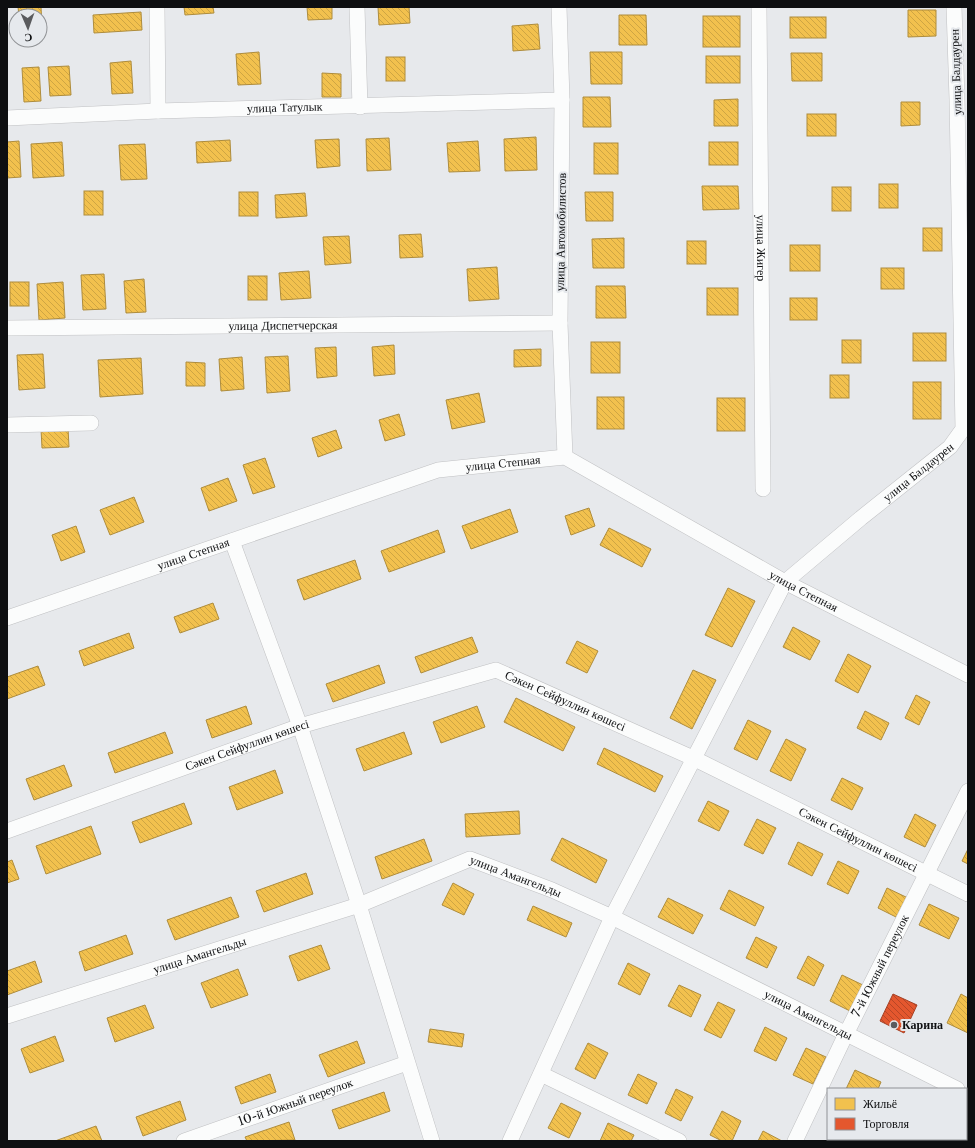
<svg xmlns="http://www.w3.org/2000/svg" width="975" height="1148" font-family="'Libre Baskerville',serif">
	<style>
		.homes { fill: url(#homes-back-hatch); stroke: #ae8c3c }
		.shops { fill: url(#shops-back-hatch); stroke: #a44125 }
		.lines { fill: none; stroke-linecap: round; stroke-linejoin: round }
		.minor-casing { stroke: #c0c1c3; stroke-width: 16 }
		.minor { stroke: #fbfcfc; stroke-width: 15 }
		.poi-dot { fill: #5a5b5e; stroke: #e6e9ed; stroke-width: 1.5 }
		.labels { text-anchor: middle; stroke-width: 4; stroke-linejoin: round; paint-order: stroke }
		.street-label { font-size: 12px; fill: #0e0f11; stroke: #e6e9ed }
		.poi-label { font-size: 12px; font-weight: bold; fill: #0e0f11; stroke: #e6e9ed; text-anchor: start }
	</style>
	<defs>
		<pattern id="homes-back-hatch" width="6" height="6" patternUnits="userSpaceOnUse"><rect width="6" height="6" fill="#f2c14e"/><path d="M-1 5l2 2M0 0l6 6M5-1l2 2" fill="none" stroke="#cea543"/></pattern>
		<pattern id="shops-back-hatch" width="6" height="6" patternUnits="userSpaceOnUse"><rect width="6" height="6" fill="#e4572e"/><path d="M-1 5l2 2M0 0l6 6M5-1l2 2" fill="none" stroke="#b74626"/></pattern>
	</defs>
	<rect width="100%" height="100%" fill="#e7e9ec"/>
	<g class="homes">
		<path d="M18 7H41L42 26H40V16H19Z"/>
		<path d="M184 7H213L214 13 185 15Z"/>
		<path d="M307 7H332V19L308 20Z"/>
		<path d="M378 7H409L410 23 379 25Z"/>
		<path d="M908 10H936V36L908 37Z"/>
		<path d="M141 12 142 30 94 33 93 15Z"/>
		<path d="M619 15H646L647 45H619Z"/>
		<rect x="703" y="16" width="37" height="31"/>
		<rect x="790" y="17" width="36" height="21"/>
		<path d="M538 24 540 49 513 51 512 26Z"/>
		<path d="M259 52 261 84 238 85 236 54Z"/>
		<path d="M590 52H622V84H591Z"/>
		<path d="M791 53H822V81H792Z"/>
		<rect x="706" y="56" width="34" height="27"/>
		<rect x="386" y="57" width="19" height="24"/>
		<path d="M131 61 133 93 112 94 110 63Z"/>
		<path d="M69 66 71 95 50 96 48 67Z"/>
		<path d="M39 67 41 101 24 102 22 68Z"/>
		<path d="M322 73 341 74V97H322Z"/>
		<path d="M583 97H610L611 127H583Z"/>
		<path d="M738 99V126H714V100Z"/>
		<path d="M901 102H920V125L901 126Z"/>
		<rect x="807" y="114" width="29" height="22"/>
		<path d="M536 137 537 170 505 171 504 139Z"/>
		<path d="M389 138 391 170 367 171 366 139Z"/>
		<path d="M339 139 340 166 317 168 315 140Z"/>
		<path d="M230 140 231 161 197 163 196 142Z"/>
		<path d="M19 141 21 177 7 178V142Z"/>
		<path d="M478 141 480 171 449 172 447 143Z"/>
		<path d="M62 142 64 176 33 178 31 144Z"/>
		<rect x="709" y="142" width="29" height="23"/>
		<rect x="594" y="143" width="24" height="31"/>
		<path d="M145 144 147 179 121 180 119 145Z"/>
		<rect x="879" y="184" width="19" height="24"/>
		<path d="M702 186H738L739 209 703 210Z"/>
		<rect x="832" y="187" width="19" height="24"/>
		<rect x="84" y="191" width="19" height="24"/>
		<rect x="239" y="192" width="19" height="24"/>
		<path d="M585 192H613V221H586Z"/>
		<path d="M305 193 307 216 276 218 275 195Z"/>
		<rect x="923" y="228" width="19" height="23"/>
		<path d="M421 234 423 257 400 258 399 235Z"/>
		<path d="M349 236 351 263 325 265 323 237Z"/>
		<path d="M624 238V268H593L592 239Z"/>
		<rect x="687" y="241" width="19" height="23"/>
		<rect x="790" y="245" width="30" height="26"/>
		<path d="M497 267 499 299 469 301 467 269Z"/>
		<rect x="881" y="268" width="23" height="21"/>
		<path d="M309 271 311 298 281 300 279 273Z"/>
		<path d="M104 274 106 309 83 310 81 275Z"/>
		<rect x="248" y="276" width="19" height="24"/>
		<path d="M144 279 146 312 126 313 124 281Z"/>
		<rect x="10" y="282" width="19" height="24"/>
		<path d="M63 282 65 318 39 320 37 284Z"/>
		<path d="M596 286H625L626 318H596Z"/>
		<rect x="707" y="288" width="31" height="27"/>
		<rect x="790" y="298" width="27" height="22"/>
		<rect x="913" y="333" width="33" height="28"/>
		<rect x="842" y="340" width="19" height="23"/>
		<rect x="591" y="342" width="29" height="31"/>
		<path d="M394 345 395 374 374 376 372 347Z"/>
		<path d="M336 347 337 376 317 378 315 348Z"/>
		<path d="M541 349V366L514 367V350Z"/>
		<path d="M43 354 45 388 19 390 17 355Z"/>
		<path d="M288 356 290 391 267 393 265 357Z"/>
		<path d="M242 357 244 389 221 391 219 359Z"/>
		<path d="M141 358 143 394 100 397 98 360Z"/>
		<path d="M186 362 205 363V386H186Z"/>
		<rect x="830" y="375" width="19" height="23"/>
		<rect x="913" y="382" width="28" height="37"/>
		<path d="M479 393 485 422 452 429 446 400Z"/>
		<rect x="597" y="397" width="27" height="32"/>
		<rect x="717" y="398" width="28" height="33"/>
		<path d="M399 414 405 435 385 441 379 420Z"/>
		<path d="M68 428 69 447 42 448 41 429Z"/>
		<path d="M336 430 342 448 318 457 312 438Z"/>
		<path d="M265 458 275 487 253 494 243 465Z"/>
		<path d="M228 478 237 501 209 511 201 488Z"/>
		<path d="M134 497 144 522 110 535 100 510Z"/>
		<path d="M589 508 595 526 571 535 565 516Z"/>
		<path d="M510 509 518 532 471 549 462 526Z"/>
		<path d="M76 526 85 552 61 561 52 535Z"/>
		<path d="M609 528 651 549 642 567 600 545Z"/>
		<path d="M438 530 445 552 389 572 381 551Z"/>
		<path d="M355 560 361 579 304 600 297 580Z"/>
		<path d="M728 588 755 601 732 647 705 635Z"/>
		<path d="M213 603 219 619 180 633 174 617Z"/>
		<path d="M793 627 820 641 810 660 783 647Z"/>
		<path d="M129 633 134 648 84 666 79 651Z"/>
		<path d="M472 637 478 652 421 673 415 657Z"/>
		<path d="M577 641 598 651 587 673 566 663Z"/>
		<path d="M848 654 871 666 858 693 835 681Z"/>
		<path d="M379 665 385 683 333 702 326 684Z"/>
		<path d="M38 666 45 685 7 699V677Z"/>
		<path d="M693 670 716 680 692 729 670 718Z"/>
		<path d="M916 695 930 702 919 725 905 718Z"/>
		<path d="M516 698 575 727 563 751 504 722Z"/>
		<path d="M246 706 252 724 212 738 206 720Z"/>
		<path d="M477 706 485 727 441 743 433 722Z"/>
		<path d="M865 711 889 723 881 740 857 728Z"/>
		<path d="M748 720 771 731 757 760 734 749Z"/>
		<path d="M165 732 173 753 115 773 108 753Z"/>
		<path d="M404 732 412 754 364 771 356 749Z"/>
		<path d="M786 739 806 749 791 781 770 771Z"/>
		<path d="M604 748 663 776 655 792 597 764Z"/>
		<path d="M64 765 72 786 34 800 26 779Z"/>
		<path d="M275 770 283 793 237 810 229 787Z"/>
		<path d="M842 778 863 788 852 810 831 800Z"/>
		<path d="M708 801 729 811 719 831 698 821Z"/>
		<path d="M184 803 192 824 140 843 132 822Z"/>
		<path d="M519 811 520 834 466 837 465 814Z"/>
		<path d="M915 814 936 825 925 847 904 837Z"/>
		<path d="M757 819 776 828 763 854 744 845Z"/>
		<path d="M91 826 101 854 46 874 36 846Z"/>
		<path d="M562 838 607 860 596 883 551 860Z"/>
		<path d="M424 839 432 861 382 879 375 857Z"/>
		<path d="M798 842 823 854 812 876 788 864Z"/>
		<path d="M968 849V864L962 861Z"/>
		<path d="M12 860 19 879 7 883V862Z"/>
		<path d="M838 861 859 871 848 894 827 884Z"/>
		<path d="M306 873 313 894 264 912 256 891Z"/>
		<path d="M453 883 474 894 464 915 442 905Z"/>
		<path d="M887 888 908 898 898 918 878 908Z"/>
		<path d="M729 890 764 907 755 926 720 909Z"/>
		<path d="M231 897 239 917 175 940 167 920Z"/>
		<path d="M668 898 703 915 693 934 658 917Z"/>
		<path d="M929 904 959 918 949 939 919 925Z"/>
		<path d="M533 906 572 923 566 937 527 920Z"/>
		<path d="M126 935 133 954 85 971 79 952Z"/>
		<path d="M756 937 777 947 767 968 746 958Z"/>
		<path d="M321 945 330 969 298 981 289 956Z"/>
		<path d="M808 956 824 965 814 986 797 978Z"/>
		<path d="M35 961 42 982 7 995V971Z"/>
		<path d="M628 963 650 974 640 995 618 984Z"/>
		<path d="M238 969 248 995 211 1008 201 983Z"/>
		<path d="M842 975 865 986 852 1012 830 1001Z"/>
		<path d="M679 985 701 995 691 1017 668 1006Z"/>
		<path d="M961 994 968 998V1033L947 1023Z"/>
		<path d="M718 1002 735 1010 721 1038 704 1030Z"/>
		<path d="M145 1005 154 1028 115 1042 107 1018Z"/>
		<path d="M765 1027 787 1038 776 1061 754 1051Z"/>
		<path d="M430 1029 464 1034 462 1047 428 1042Z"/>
		<path d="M55 1036 64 1061 30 1073 21 1049Z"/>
		<path d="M357 1041 365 1063 328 1077 319 1055Z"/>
		<path d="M588 1043 608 1053 595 1079 575 1069Z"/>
		<path d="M806 1048 826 1057 813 1084 793 1075Z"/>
		<path d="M855 1070 881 1082 878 1089H846Z"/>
		<path d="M270 1074 276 1092 241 1104 235 1087Z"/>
		<path d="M638 1074 657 1083 647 1104 628 1095Z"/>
		<path d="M676 1089 693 1097 681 1121 665 1113Z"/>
		<path d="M384 1092 390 1111 339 1129 332 1110Z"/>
		<path d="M180 1101 186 1120 143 1136 136 1117Z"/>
		<path d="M561 1103 581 1113 569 1138 548 1128Z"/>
		<path d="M722 1111 741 1121 732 1141H722L710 1135Z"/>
		<path d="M289 1122 295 1140 247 1141 245 1137Z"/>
		<path d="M608 1123 634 1135 631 1141H600Z"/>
		<path d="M96 1126 102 1141H55Z"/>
		<path d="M763 1131 782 1141H758Z"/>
		<path d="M934 1139H958L957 1141H933Z"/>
	</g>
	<path class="shops" d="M893 994 917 1005 904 1033 880 1021Z"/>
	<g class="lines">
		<g class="minor-casing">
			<g id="minor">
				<path d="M157 7 158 111"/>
				<path d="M357 7 360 107"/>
				<path d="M559 7 562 100 560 323 565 457"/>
				<path id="s1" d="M759 7 763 489"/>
				<path id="s2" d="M7 118 158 111 562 100"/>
				<path id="s3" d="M7 328 560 323"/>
				<path d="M7 425 91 423"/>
				<path d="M232 541 300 726 359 905 432 1141"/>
				<path id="s4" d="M7 618 438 470 565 457 785 582 968 675"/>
				<path id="s5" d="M7 831 300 726 496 670 693 758 968 894"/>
				<path id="s6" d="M7 1016 359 905 470 859 552 890 612 917 957 1089"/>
				<path d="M541 1074 679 1141"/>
				<path id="s7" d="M184 1141 407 1063"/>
				<path id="s8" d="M510 1141 612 917 785 582 861 518 950 447 963 429 957 99 954 7"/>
				<path id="s9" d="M795 1141 846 1034 968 791"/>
			</g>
		</g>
		<use href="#minor" class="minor"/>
	</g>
	<circle class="poi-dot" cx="894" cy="1025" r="4"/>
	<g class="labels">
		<g class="street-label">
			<text transform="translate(956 72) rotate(-92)" y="4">улица Балдаурен</text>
			<text dy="4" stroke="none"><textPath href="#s2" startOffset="278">улица Татулык</textPath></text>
			<text transform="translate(561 232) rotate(-89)" y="4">улица Автомобилистов</text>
			<text dy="4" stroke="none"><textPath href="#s1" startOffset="241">улица Жигер</textPath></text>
			<text dy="4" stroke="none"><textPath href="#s3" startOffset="276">улица Диспетчерская</textPath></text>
			<text dy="4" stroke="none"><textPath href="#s4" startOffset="521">улица Степная</textPath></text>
			<text dy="4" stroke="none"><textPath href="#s8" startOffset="796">улица Балдаурен</textPath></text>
			<text dy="4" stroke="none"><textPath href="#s4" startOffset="197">улица Степная</textPath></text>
			<text dy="4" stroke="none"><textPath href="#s4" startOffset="857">улица Степная</textPath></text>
			<text dy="4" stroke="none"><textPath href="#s5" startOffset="591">Сәкен Сейфуллин көшесі</textPath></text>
			<text dy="4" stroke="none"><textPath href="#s5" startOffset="255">Сәкен Сейфуллин көшесі</textPath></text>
			<text dy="4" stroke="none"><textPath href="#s5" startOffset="915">Сәкен Сейфуллин көшесі</textPath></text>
			<text dy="4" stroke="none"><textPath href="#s6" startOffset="538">улица Амангельды</textPath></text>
			<text dy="4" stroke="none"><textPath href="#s6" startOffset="202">улица Амангельды</textPath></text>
			<text dy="4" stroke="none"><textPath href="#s9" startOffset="195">7-й Южный переулок</textPath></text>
			<text dy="4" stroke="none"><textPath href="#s6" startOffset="862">улица Амангельды</textPath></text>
			<text dy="4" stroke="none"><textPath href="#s7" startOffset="118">10-й Южный переулок</textPath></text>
		</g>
		<g class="poi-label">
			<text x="902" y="1029">Карина</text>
		</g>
	</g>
	<rect width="975" height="1148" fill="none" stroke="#0e0f11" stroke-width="16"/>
	<rect x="827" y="1088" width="140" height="52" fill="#e6e9ed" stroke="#909295"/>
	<rect x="835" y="1098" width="20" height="12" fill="#f2c14e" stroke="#909295"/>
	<text x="863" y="1108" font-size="12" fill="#0e0f11">Жильё</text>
	<rect x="835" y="1118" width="20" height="12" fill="#e4572e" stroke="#909295"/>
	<text x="863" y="1128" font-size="12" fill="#0e0f11">Торговля</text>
	<g transform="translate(28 28) rotate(178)"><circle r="19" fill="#e6e9ed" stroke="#909295"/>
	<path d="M0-3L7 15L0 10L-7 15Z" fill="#5a5b5e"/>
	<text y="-6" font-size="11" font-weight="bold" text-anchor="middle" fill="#0e0f11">С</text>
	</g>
</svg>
